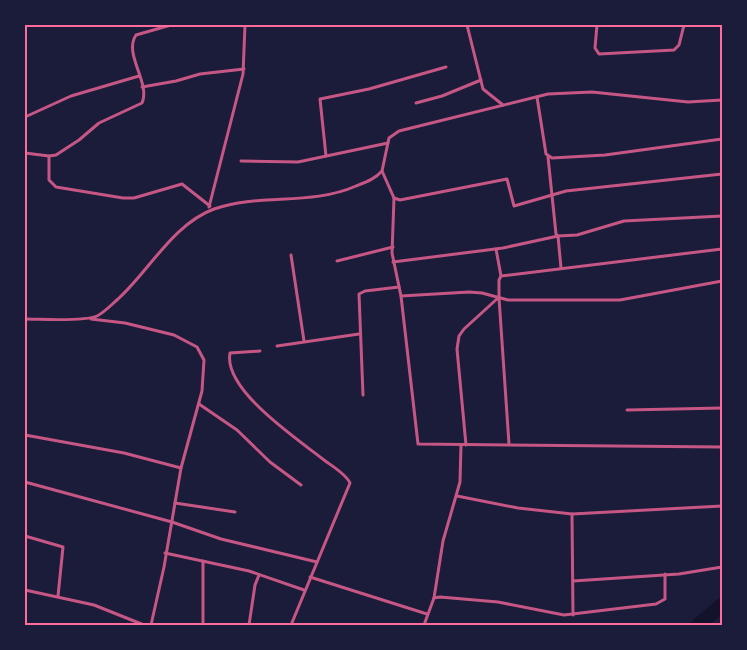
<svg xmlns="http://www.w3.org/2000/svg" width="747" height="650" font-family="'Roboto Condensed',sans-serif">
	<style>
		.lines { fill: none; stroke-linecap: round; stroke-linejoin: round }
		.river { stroke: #12122b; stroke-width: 14 }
		.minor { stroke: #c65784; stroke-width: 3 }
		.neatline { fill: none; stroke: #ff6b9d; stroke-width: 2 }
	</style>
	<rect width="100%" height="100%" fill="#1b1b3a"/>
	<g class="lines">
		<path class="river" d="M698 625 722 605"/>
		<g class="minor">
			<path d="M467 25 483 89 503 105"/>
			<path d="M597 25 595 48 599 54 674 50 679 45 684 25"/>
			<path d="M142 87 176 81 200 74 244 69"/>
			<path d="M537 97 546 154 552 158 605 155 722 139"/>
			<path d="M416 103 442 96 481 80"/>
			<path d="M25 117 71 96 139 76"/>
			<path d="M25 153 49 156 56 155 79 140 99 123 142 103C151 83 123 54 136 35L171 25"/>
			<path d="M49 156V180L56 187 123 198H134L182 184 210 206"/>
			<path d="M326 156 320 99 369 89 446 67"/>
			<path d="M548 157 556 234 558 236 577 235 624 221 722 216"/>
			<path d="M241 161 298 162 388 143"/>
			<path d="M382 171 394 198 400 200 507 179 514 206 566 191 722 174"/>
			<path d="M394 198 392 253 401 296 418 444 722 447"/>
			<path d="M209 207 243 74 245 25"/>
			<path d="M496 249 501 276"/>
			<path d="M291 255 304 341"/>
			<path d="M337 261 393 247"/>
			<path d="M393 262 503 248 558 236 561 268"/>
			<path d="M401 296 469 292 482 293 508 300H620L722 281"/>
			<path d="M25 319C41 319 84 322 97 316 105 312 111 305 118 299 149 271 173 224 214 209 260 193 311 206 356 186 366 182 375 179 382 171L389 138 399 131 548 94 592 92 688 102 722 100"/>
			<path d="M91 319 125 323 174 335 197 347 204 360 202 391 181 468 164 567 151 625"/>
			<path d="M277 346 359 334"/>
			<path d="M260 351 230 353C223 390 299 440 324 460 332 466 346 474 350 483L291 625"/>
			<path d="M363 395 359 294 365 291 399 287"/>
			<path d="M199 404 237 430 270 462 301 485"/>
			<path d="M627 410 722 408"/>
			<path d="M25 435 124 453 181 468"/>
			<path d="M509 444 499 298V280L501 276 722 249"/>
			<path d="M466 445 457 349 459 336 464 329 498 298"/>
			<path d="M25 482 172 522 221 539 317 562"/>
			<path d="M457 496 518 508 572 514 722 506"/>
			<path d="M175 503 235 512"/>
			<path d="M572 514 573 615"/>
			<path d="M25 536 63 547 58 596"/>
			<path d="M165 553 249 571 304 590"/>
			<path d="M203 561V625"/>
			<path d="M310 577 427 614"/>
			<path d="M573 581 679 574 722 567"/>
			<path d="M25 590 94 605 144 625"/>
			<path d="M434 598 443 541 460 482 461 445"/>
			<path d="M249 625 255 585 259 575"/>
			<path d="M424 625 434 598 440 597 498 602 564 615 656 604 665 599V574"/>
		</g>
	</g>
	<rect width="747" height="650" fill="none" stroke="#1b1b3a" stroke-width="52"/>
	<rect x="26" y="26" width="695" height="598" class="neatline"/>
</svg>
